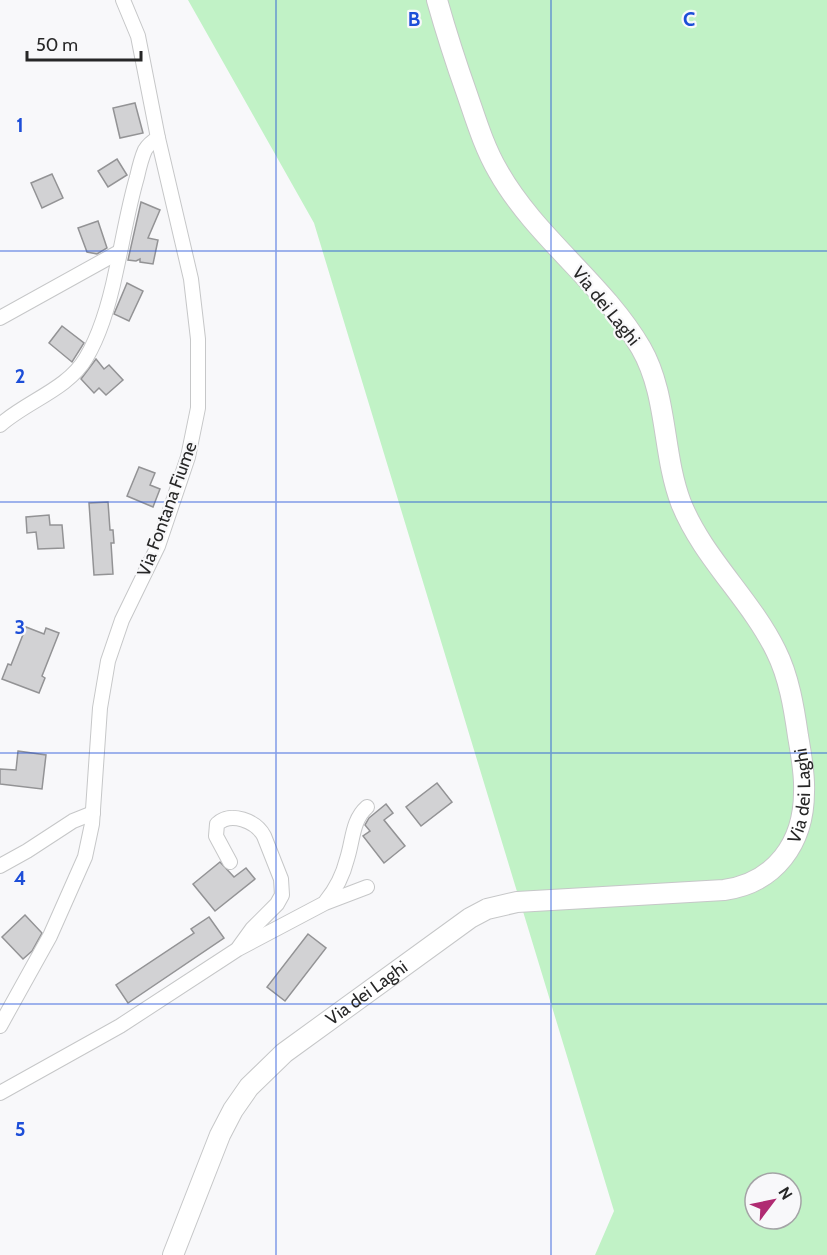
<svg xmlns="http://www.w3.org/2000/svg" width="827" height="1255" font-family="Cabin,sans-serif">
	<style>
		.green { fill: #c1f2c6; fill-rule: evenodd }
		.building { fill: #d2d2d4; stroke: #939395; stroke-width: 1.5 }
		.lines { fill: none; stroke-linecap: round; stroke-linejoin: round }
		.minor-casing { stroke: #c6c7c8; stroke-width: 16 }
		.secondary-casing { stroke: #c6c7c8; stroke-width: 22 }
		.minor { stroke: #fff; stroke-width: 14 }
		.secondary { stroke: #fff; stroke-width: 20 }
		.grid { fill: none; stroke: #1d4ed8; stroke-width: 1.5; stroke-opacity: 0.55 }
		.labels { text-anchor: middle; stroke-width: 4.5; stroke-linejoin: round; paint-order: stroke }
		.street-label { font-size: 18px; fill: #272727; stroke: #f8f8fa }
		.grid-label { font-size: 20px; text-anchor: middle; font-weight: bold; fill: #1d4ed8; stroke: #f8f8fa; stroke-width: 4.5; stroke-linejoin: round; paint-order: stroke }
	</style>
	<rect width="100%" height="100%" fill="#f8f8fa"/>
	<path class="green" d="M188 0H827V1255H595L614 1211 314 223ZM755 1183H791V1219H755Z"/>
	<g class="building">
		<path d="M135 103 143 133 120 138 113 108Z"/>
		<path d="M117 159 127 175 108 187 98 171Z"/>
		<path d="M52 174 63 198 42 208 31 183Z"/>
		<path d="M141 202 160 210 148 238 158 240 153 264 140 262V259L136 261 128 260Z"/>
		<path d="M98 221 107 248 97 254 87 252 78 228Z"/>
		<path d="M127 283 143 291 129 321 114 314Z"/>
		<path d="M62 326 84 343 72 362 49 343Z"/>
		<path d="M96 359 104 369 109 365 123 380 106 395 99 388 94 393 81 379Z"/>
		<path d="M139 467 155 473 150 485 160 489 153 507 127 496Z"/>
		<path d="M108 502 110 530H113L114 543H111L113 574 94 575 89 503Z"/>
		<path d="M49 515 50 525H62L64 548 38 549 36 532 27 533 26 517Z"/>
		<path d="M26 627 44 634 46 628 59 633 42 676 45 678 39 693 2 679 8 664 11 665Z"/>
		<path d="M18 751 46 755 42 789 0 784V769L16 770Z"/>
		<path d="M437 783 452 802 421 826 406 807Z"/>
		<path d="M386 804 393 813 384 820 405 846 384 863 363 836 370 831 365 825 369 818Z"/>
		<path d="M220 862 234 877 246 868 255 879 215 911 193 884Z"/>
		<path d="M25 915 42 933 32 951 23 959 2 937Z"/>
		<path d="M209 917 224 938 128 1003 116 985 194 933 191 929Z"/>
		<path d="M308 934 326 948 285 1001 267 987Z"/>
	</g>
	<g class="lines">
		<g class="minor-casing">
			<g id="minor">
				<path d="M0 318 119 252"/>
				<path d="M0 425C27 401 68 389 86 358 101 333 110 300 116 271 123 240 128 208 137 177 139 168 141 159 145 150 148 145 153 141 158 138"/>
				<path d="M230 862 216 836 217 824C231 811 256 821 264 836L281 879 282 895 277 904 252 929 239 947"/>
				<path d="M0 866 27 851 73 821 93 813"/>
				<path d="M326 901C336 889 343 875 347 859 353 841 352 820 367 807"/>
				<path d="M0 1026 50 936 85 857 92 824 100 708 108 661 122 620 158 546 188 457 198 408V339L191 279 158 138 138 36 123 0"/>
				<path d="M0 1093 120 1026 238 949 325 903 367 887"/>
			</g>
		</g>
		<g class="secondary-casing">
			<g id="secondary">
				<path id="s1" d="M173 1255 220 1135 233 1110 249 1087 284 1053 470 918 487 909 517 902 724 890C775 883 804 843 804 792 805 774 801 754 798 736 794 708 789 677 776 651 750 598 703 558 681 503 662 453 668 395 641 348 603 283 535 237 498 171 484 147 476 120 467 94 456 63 446 32 437 0"/>
			</g>
		</g>
		<use href="#minor" class="minor"/>
		<use href="#secondary" class="secondary"/>
	</g>
	<path class="grid" d="M276 0V1255M551 0V1255M0 251H827M0 502H827M0 753H827M0 1004H827"/>
	<g class="labels">
		<g class="street-label">
			<text transform="translate(606 306) rotate(51)" y="6">Via dei Laghi</text>
			<text transform="translate(167 509) rotate(-70)" y="6">Via Fontana Fiume</text>
			<text dy="6" stroke="none"><textPath href="#s1" startOffset="856">Via dei Laghi</textPath></text>
			<text dy="6" stroke="none"><textPath href="#s1" startOffset="336">Via dei Laghi</textPath></text>
		</g>
	</g>
	<g class="grid-label">
		<text x="414" y="26">B</text>
		<text x="689" y="26">C</text>
		<text x="20" y="132">1</text>
		<text x="20" y="383">2</text>
		<text x="20" y="634">3</text>
		<text x="20" y="885">4</text>
		<text x="20" y="1136">5</text>
	</g>
	<g transform="translate(773 1201) rotate(58)"><circle r="28" fill="#f8f8fa" stroke="#a4a4a6" stroke-width="1.5"/>
	<path d="M0-4.5L10 22L0 15L-10 22Z" fill="#b02b72"/>
	<text y="-9" font-size="16" font-weight="bold" text-anchor="middle" fill="#272727">N</text>
	</g>
	<path d="M27 51v9h114v-9" fill="none" stroke="#272727" stroke-width="3"/>
	<text x="36" y="51" font-size="18" fill="#272727" stroke="#f8f8fa" stroke-width="4.5" paint-order="stroke">50 m</text>
</svg>
